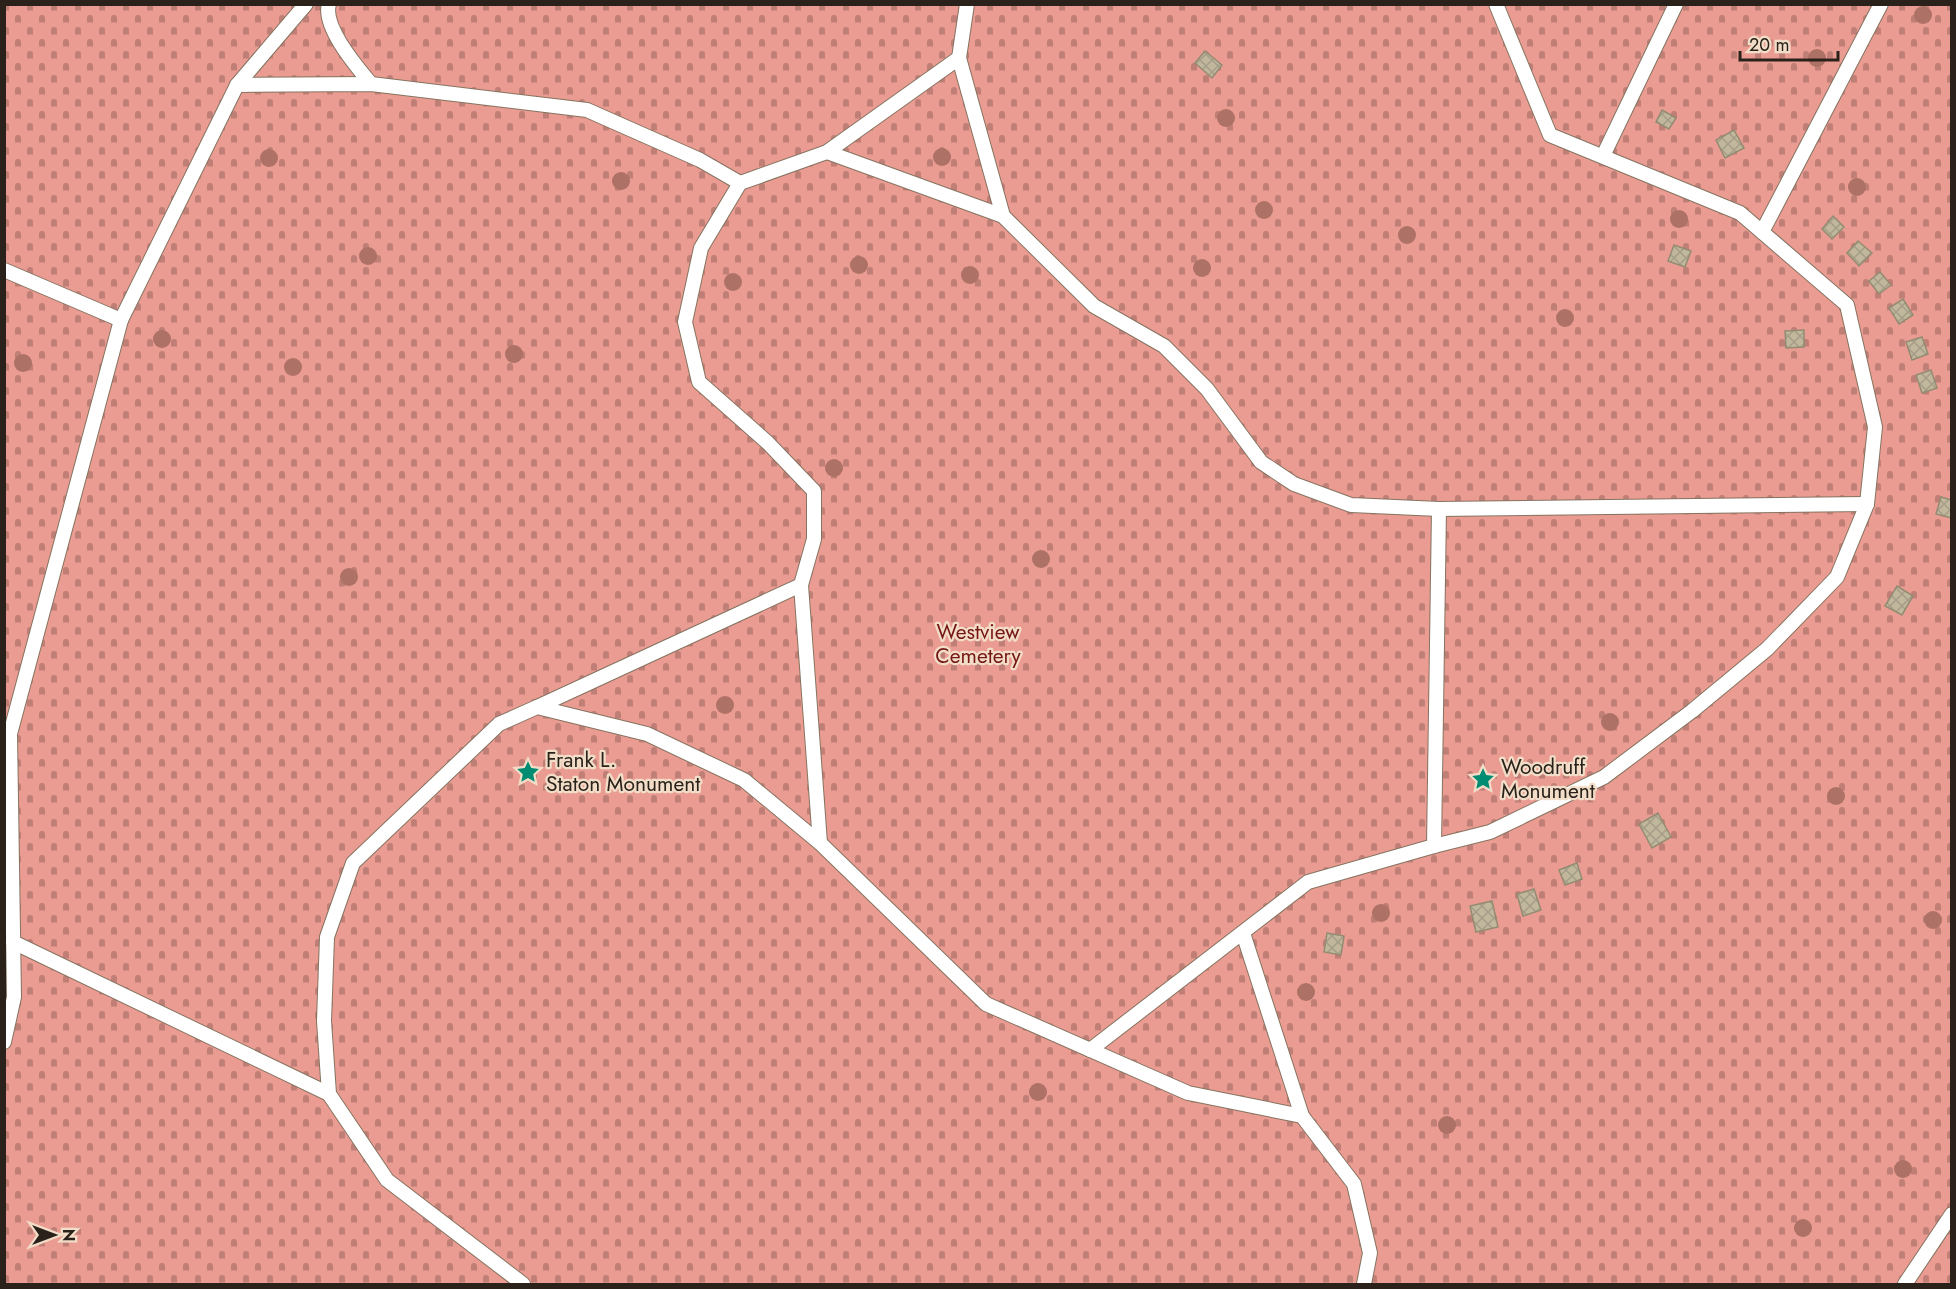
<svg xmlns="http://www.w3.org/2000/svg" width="1956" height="1289" font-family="Jost,sans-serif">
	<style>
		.cemetery { fill: url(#cemetery-stones) }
		.building { fill: url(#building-cross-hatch); stroke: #938b72; stroke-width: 1.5 }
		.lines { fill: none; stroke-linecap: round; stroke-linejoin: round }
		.service-casing { stroke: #857360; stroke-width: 16 }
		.service { stroke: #fff; stroke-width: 14 }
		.tree { fill: #ad7166 }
		.labels { text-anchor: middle; stroke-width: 4.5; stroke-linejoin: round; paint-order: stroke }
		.park-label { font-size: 21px; fill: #751815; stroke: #f2dec8 }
		.poi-label { font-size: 21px; fill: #2a221a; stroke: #f2dec8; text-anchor: start }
	</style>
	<defs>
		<pattern id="cemetery-stones" width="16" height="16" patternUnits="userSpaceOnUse" patternTransform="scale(1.5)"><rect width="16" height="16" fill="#eb9c92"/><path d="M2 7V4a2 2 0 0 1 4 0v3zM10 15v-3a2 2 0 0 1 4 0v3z" fill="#bf7f76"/></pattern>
		<pattern id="building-cross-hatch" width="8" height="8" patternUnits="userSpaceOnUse" patternTransform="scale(1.5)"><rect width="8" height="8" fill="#c0b79d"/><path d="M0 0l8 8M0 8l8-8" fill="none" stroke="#a59d87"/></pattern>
	</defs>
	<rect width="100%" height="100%" fill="#f2dec8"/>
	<rect class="cemetery" x="5" y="5" width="1946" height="1279"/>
	<g class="building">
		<path d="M1205 51 1222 65 1212 78 1195 63Z"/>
		<path d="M1662 110 1676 118 1669 129 1656 122Z"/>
		<path d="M1734 130 1744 148 1725 158 1716 140Z"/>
		<path d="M1833 216 1844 227 1832 239 1822 229Z"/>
		<path d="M1858 241 1872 253 1859 266 1847 253Z"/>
		<path d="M1674 245 1691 251 1685 267 1668 261Z"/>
		<path d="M1880 272 1891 285 1879 294 1869 281Z"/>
		<path d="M1903 299 1913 315 1899 324 1889 308Z"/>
		<path d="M1804 330V347L1786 348 1785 331Z"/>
		<path d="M1922 337 1928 354 1912 360 1906 342Z"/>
		<path d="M1931 370 1937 388 1922 393 1916 375Z"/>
		<path d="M1941 497 1952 500V518L1936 514Z"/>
		<path d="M1897 586 1913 596 1902 615 1885 606Z"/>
		<path d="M1658 813 1671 837 1652 848 1639 824Z"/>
		<path d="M1577 863 1582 879 1565 885 1559 870Z"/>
		<path d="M1534 889 1541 910 1523 916 1517 894Z"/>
		<path d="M1492 901 1498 927 1476 932 1470 906Z"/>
		<path d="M1327 933 1344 936 1341 955 1324 952Z"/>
	</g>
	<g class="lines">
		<g class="service-casing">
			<g id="service">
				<path d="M329 4C322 27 358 68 371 84"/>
				<path d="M967 4 959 58 1003 216"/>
				<path d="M237 85 371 84 587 110 700 160 740 183"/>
				<path d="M827 152 1003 216 1094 306 1164 346 1207 389 1261 462 1294 484 1351 505 1439 509 1867 504"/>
				<path d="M1603 156 1676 4"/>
				<path d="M1762 232 1881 4"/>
				<path d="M4 270 121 320"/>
				<path d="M1439 509 1434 846 1490 832 1604 777 1692 711 1767 649 1837 577 1867 504 1875 427 1847 305 1740 213 1550 135 1496 4"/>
				<path d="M537 707 801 585"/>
				<path d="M820 843 801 585 814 539V491L768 443 699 382 685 322 701 248 740 183 827 152 959 58"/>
				<path d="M1243 933 1302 1116 1354 1184 1370 1253 1364 1284"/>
				<path d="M13 942 329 1094"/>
				<path d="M4 1042 14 997 10 734 121 320 237 85 306 4"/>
				<path d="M1090 1050 1308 882 1434 846"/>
				<path d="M523 1284 387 1180 329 1094 324 1021 327 937 353 863 499 724 537 707 647 734 744 780 820 843 986 1004 1188 1093 1302 1116"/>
				<path d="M1905 1284 1952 1214"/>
			</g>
		</g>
		<use href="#service" class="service"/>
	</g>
	<g class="tree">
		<circle cx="1923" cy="15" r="9"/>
		<circle cx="1817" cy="58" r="9"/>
		<circle cx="1226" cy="118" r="9"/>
		<circle cx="942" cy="157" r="9"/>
		<circle cx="269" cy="158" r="9"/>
		<circle cx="621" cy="181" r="9"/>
		<circle cx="1857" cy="187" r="9"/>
		<circle cx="1264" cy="210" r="9"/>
		<circle cx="1679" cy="219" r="9"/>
		<circle cx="1407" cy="235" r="9"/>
		<circle cx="368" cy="256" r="9"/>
		<circle cx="859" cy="265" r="9"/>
		<circle cx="1202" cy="268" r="9"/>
		<circle cx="970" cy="275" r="9"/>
		<circle cx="733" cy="282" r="9"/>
		<circle cx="1565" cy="318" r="9"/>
		<circle cx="162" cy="339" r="9"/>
		<circle cx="514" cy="354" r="9"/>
		<circle cx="23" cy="363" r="9"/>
		<circle cx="293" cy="367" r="9"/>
		<circle cx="834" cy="468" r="9"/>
		<circle cx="1041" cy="559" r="9"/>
		<circle cx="349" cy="577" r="9"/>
		<circle cx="725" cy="705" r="9"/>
		<circle cx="1610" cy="722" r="9"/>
		<circle cx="1836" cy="796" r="9"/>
		<circle cx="1381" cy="913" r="9"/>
		<circle cx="1933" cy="920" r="9"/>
		<circle cx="1306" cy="992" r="9"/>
		<circle cx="1038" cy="1092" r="9"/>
		<circle cx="1447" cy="1125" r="9"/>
		<circle cx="1903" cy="1169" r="9"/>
		<circle cx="1803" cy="1228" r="9"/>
	</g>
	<defs>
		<g id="sight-bare" transform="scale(1.8)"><path d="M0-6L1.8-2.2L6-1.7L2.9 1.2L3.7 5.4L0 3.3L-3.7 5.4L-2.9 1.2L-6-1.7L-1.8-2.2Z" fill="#008b73" stroke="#f2dec8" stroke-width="2.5" paint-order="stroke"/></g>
	</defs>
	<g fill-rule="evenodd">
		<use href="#sight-bare" x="528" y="772"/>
		<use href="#sight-bare" x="1483" y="779"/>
	</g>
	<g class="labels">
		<g class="park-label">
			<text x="978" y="639">Westview<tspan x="978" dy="24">Cemetery</tspan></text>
		</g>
		<g class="poi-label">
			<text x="546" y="767">Frank L.<tspan x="546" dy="24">Staton Monument</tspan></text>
			<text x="1501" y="774">Woodruff<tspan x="1501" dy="24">Monument</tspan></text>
		</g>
	</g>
	<rect width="1956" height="1289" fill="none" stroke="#2a221a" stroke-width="12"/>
	<g transform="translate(54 1235) rotate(90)" stroke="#f2dec8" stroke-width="4.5" paint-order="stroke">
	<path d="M0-4.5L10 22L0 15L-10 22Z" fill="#2a221a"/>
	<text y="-9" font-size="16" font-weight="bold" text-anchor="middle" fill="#2a221a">N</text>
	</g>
	<path d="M1740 51v9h98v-9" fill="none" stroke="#2a221a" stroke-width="3"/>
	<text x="1749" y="51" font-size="18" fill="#2a221a" stroke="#f2dec8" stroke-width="4.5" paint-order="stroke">20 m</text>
</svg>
